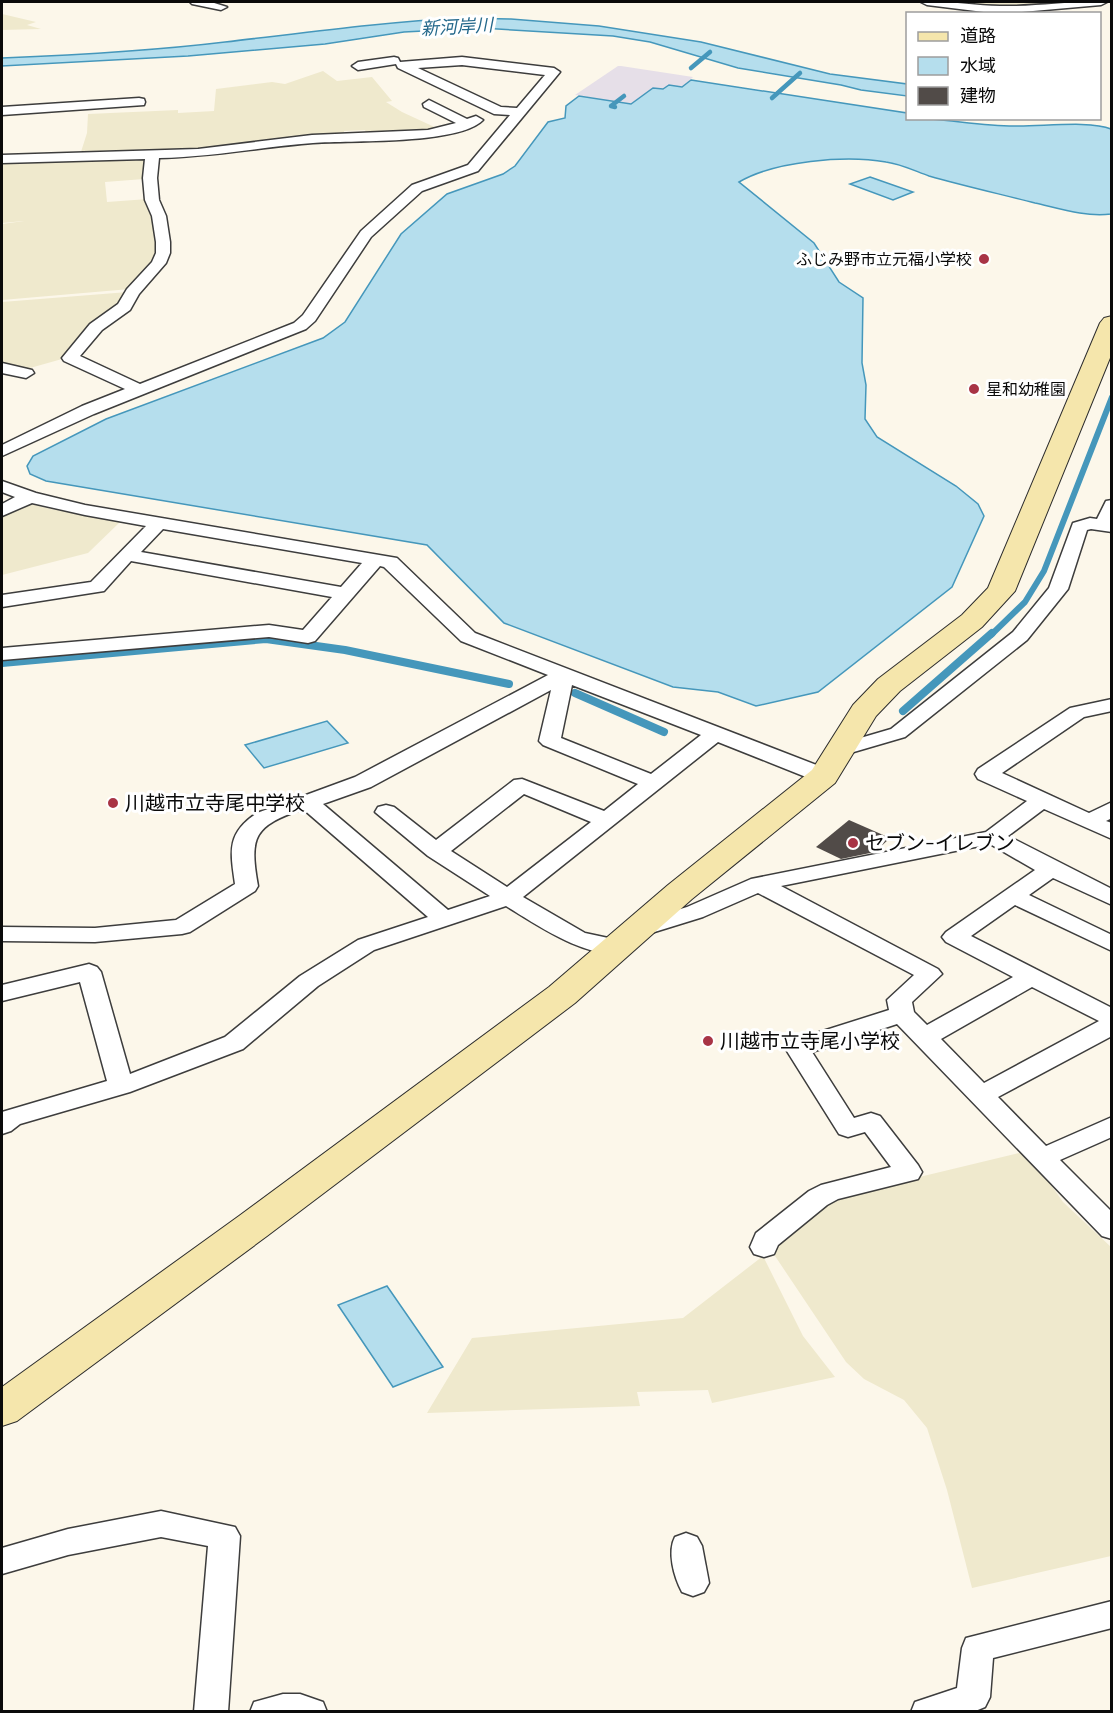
<svg xmlns="http://www.w3.org/2000/svg" width="1113" height="1713" font-family="Lora,'Noto Sans JP',serif">
	<style>
		.industrial { fill: #e6dfe8 }
		.farmland { fill: #efe9cd }
		.water { fill: #b5deed; stroke: #4597bb; stroke-width: 1.5 }
		.lines { fill: none; stroke-linecap: round; stroke-linejoin: round }
		.stream-far2 { stroke: #4597bb; stroke-width: 4.5 }
		.stream-far1 { stroke: #4597bb; stroke-width: 6 }
		.stream { stroke: #4597bb; stroke-width: 8 }
		.building { fill: #514b48 }
		.street-casing { stroke: #3d3d3d; stroke-width: 3 }
		.secondary-casing { stroke: #2c2c2c; stroke-width: 2 }
		.street { fill: #fff; fill-rule: evenodd }
		.secondary { fill: #f5e6ac; fill-rule: evenodd }
		.poi-dot { fill: #a83445; stroke: #fff; stroke-width: 2 }
		.labels { text-anchor: middle; stroke-width: 6; stroke-linejoin: round; paint-order: stroke }
		.far-poi-label { font-size: 16px; fill: #0a0a0a; stroke: #fff; text-anchor: end }
		.far-water-label { font-size: 18px; font-style: italic; fill: #24688b; stroke: #fff }
		.poi-label { font-size: 20px; fill: #0a0a0a; stroke: #fff; text-anchor: start }
	</style>
	<rect width="100%" height="100%" fill="#fcf7ea"/>
	<path class="industrial" d="M618 66H621L693 77 682 87 669 85 663 89 653 88 631 104 575 95Z"/>
	<g class="farmland">
		<path d="M946 2H1084L1023 7H977Z"/>
		<path d="M2 14 36 22 27 25 41 29 2 30Z"/>
		<path d="M323 71 337 81 372 77 392 101 386 102 402 112 441 130 367 135 365 130 344 131V136L189 153 80 155 87 133 88 114 178 110V113L214 111 216 89 272 82 285 84Z"/>
		<path d="M142 158 147 159 144 179 105 182 107 202 148 199 157 227 160 253 130 289 2 300V224L24 221 2 223V160Z"/>
		<path d="M128 292 123 306 62 359 23 370 2 366V302Z"/>
		<path d="M27 503 51 509 121 521 88 553 2 575V516Z"/>
		<path d="M1027 1151 1063 1202 1111 1247V1556L972 1588 947 1490 927 1428 904 1400 864 1379 846 1362 775 1256 776 1244 828 1199Z"/>
		<path d="M763 1256 803 1336 835 1377 712 1403 708 1390 637 1392 640 1406 427 1413 472 1338 683 1318Z"/>
	</g>
	<g class="water">
		<path d="M462 18 511 19 599 26 701 42 830 74 907 84V96L861 90 841 85 738 68 650 42 613 36 481 28 404 32 325 44 188 56 2 66V58C76 55 151 51 225 42 304 33 382 22 462 18Z"/>
		<path d="M691 80 907 113 908 118C943 118 978 126 1014 126 1039 127 1090 120 1111 129V214C1085 217 1061 209 1035 203 1000 194 964 186 929 176 915 171 901 164 886 162 845 155 775 161 739 182L814 243 839 282 863 298 862 363 866 385 865 419 877 437 956 486 978 504 984 516 952 587 818 692 756 706 718 692 673 687 504 623 427 545 46 481 30 474 27 466 33 456 106 419 323 338 345 322 401 234 447 194 503 174 515 166 548 122 565 118 566 106 579 96 631 104 653 88 663 89 669 85 682 87Z"/>
		<path d="M870 177 913 192 893 200 850 184Z"/>
		<path d="M327 721 348 743 264 768 245 745Z"/>
		<path d="M387 1286 443 1367 393 1387 338 1305Z"/>
	</g>
	<g class="lines">
		<g class="stream-far2">
			<path d="M691 68 710 52"/>
			<path d="M772 98 800 73"/>
			<path d="M615 107 611 106 624 96"/>
		</g>
		<path class="stream-far1" d="M991 635 1025 602 1044 571 1112 397"/>
		<g class="stream">
			<path d="M2 663 266 639 345 650 509 684"/>
			<path d="M575 693 664 732"/>
			<path d="M903 711 992 633"/>
		</g>
	</g>
	<path class="building" d="M849 820 890 838 875 852 841 859 816 847Z"/>
	<g class="lines">
		<g class="street-casing">
			<g id="street">
				<path d="M190 2H211L227 7 221 10 192 4Z"/>
				<path d="M921 2C947 0 974 6 1000 6 1036 7 1071 0 1107 2L1101 5 1000 14 927 5Z"/>
				<path d="M394 57 398 58 400 62 462 57 554 68 560 72 478 171 422 191 371 237 315 321 306 329 94 414 2 456V445L82 406 125 389 64 361 62 358 90 324 118 304 127 289 152 262 156 253V242L152 216 145 200 143 178 145 159 2 163V155L198 149 312 135 428 130 456 123 424 107 423 104 429 100 467 119 476 116 483 120C459 145 349 140 313 143 261 147 211 157 159 158L157 178 159 200 166 216 170 242V253L166 263 139 294 130 310 102 330 80 356 140 384 294 323 303 315 361 231 412 185 468 165 510 115 494 114 398 68 396 64 358 70 352 66 358 62ZM462 65 545 75 517 108 501 107 418 68Z"/>
				<path d="M139 98 144 99 145 102 144 105 2 115V107Z"/>
				<path d="M2 363 32 370 34 373 26 378 2 373Z"/>
				<path d="M2 481 36 493 85 505 397 558 475 633 832 771 835 776 832 781 824 782 816 781 718 742 523 897 585 933 627 942 631 947 627 952C590 962 537 925 506 906L374 950 318 986 243 1049 130 1092 20 1124 11 1131 2 1134V1112L107 1081 80 982 2 1001V985L89 964 97 967 101 972 130 1074 225 1037 300 976 358 940 428 917 303 809C254 826 249 836 258 886L255 891 190 932 182 934 95 942 2 941V927L95 928 176 920 235 884C230 850 227 833 257 813L355 777 548 675 461 641 384 567 380 566 315 641 308 643 269 637 2 660V648L269 625 303 630 332 597 131 561 104 591 2 607V595L91 582 146 526 85 515 32 503 2 516V504L15 497 2 492ZM163 529 362 563 341 587 141 552ZM572 685 701 735 651 774 561 738ZM551 690 539 741 543 745 638 784 604 811 522 779 514 780 436 840 394 807 386 805 378 807 375 812 428 856 490 896 448 910 323 804 371 787ZM524 794 591 822 507 887 451 851Z"/>
				<path d="M1112 500V532L1091 529 1087 530 1068 589 1027 640 905 737 840 756 833 754 829 750 833 746 891 729 1013 632 1049 588 1073 523 1090 518 1097 519 1106 501Z"/>
				<path d="M1112 699V711L1084 717 1002 773 1089 813 1112 802V818L1106 821 1112 823V839L1044 809 1008 836 1112 889V905L1053 878 1029 895 1112 935V951L1015 905 971 936 1112 1008V1036L998 1097 1046 1146 1112 1117V1137L1060 1160 1112 1212V1239L1102 1236 897 1024 812 1052 854 1118 871 1113 880 1116 918 1165 922 1172 918 1179 838 1199 827 1205 778 1245 774 1254 764 1257 754 1254 750 1247 756 1233 809 1191 821 1185 891 1167 865 1132 848 1137 839 1134 785 1048 788 1042 889 1010 887 1000 914 975 758 893 703 917 648 934 640 936 632 934 628 929 632 924 687 907 751 879 986 832 1027 801 978 779 975 774 978 769 1070 708ZM990 844 1035 870 946 932 942 937 946 942 1013 977 927 1025 914 1012 912 1002 942 974 938 969 781 886ZM1032 987 1099 1021 984 1083 941 1039Z"/>
				<path d="M161 1511 235 1527 240 1536 228 1712H194L208 1546 161 1537 68 1555 2 1574V1548L68 1529Z"/>
				<path d="M686 1533 697 1537 702 1546 709 1583 704 1592 693 1596 682 1592C674 1577 667 1552 675 1537Z"/>
				<path d="M1112 1601V1628L993 1658 990 1697 985 1707 973 1712H911L915 1702 957 1688 962 1648 966 1638Z"/>
				<path d="M283 1694H300L323 1702 327 1712H250L254 1702Z"/>
			</g>
		</g>
		<g class="secondary-casing">
			<path id="secondary" d="M1112 316V353L1015 591 982 627 900 691 876 716 835 783 692 899 575 1003 267 1236 17 1421 2 1426V1387L239 1216 549 987 668 885 812 770 853 705 878 679 962 615 988 588 1100 323 1104 318Z"/>
		</g>
		<use href="#street" class="street"/>
		<use href="#secondary" class="secondary"/>
	</g>
	<g class="poi-dot">
		<circle cx="984" cy="259" r="6"/>
		<circle cx="974" cy="389" r="6"/>
		<circle cx="113" cy="803" r="6"/>
		<circle cx="853" cy="843" r="6"/>
		<circle cx="708" cy="1041" r="6"/>
	</g>
	<g class="labels">
		<g class="far-poi-label">
			<text x="972" y="265">ふじみ野市立元福小学校</text>
			<text x="986" y="395" text-anchor="start">星和幼稚園</text>
		</g>
		<g class="far-water-label">
			<text transform="translate(457 27) rotate(-3)" y="6">新河岸川</text>
		</g>
		<g class="poi-label">
			<text x="125" y="810">川越市立寺尾中学校</text>
			<text x="865" y="850">セブン-イレブン</text>
			<text x="720" y="1048">川越市立寺尾小学校</text>
		</g>
	</g>
	<rect width="1113" height="1713" fill="none" stroke="#0a0a0a" stroke-width="6"/>
	<rect x="906" y="12" width="195" height="108" fill="#ffffff" stroke="#9d9d9d" stroke-width="1.5"/>
	<rect x="918" y="32" width="30" height="9" fill="#f5e6ac" stroke="#9d9d9d" stroke-width="1.5"/>
	<text x="960" y="42" font-size="18" fill="#0a0a0a">道路</text>
	<rect x="918" y="57" width="30" height="18" fill="#b5deed" stroke="#9d9d9d" stroke-width="1.5"/>
	<text x="960" y="72" font-size="18" fill="#0a0a0a">水域</text>
	<rect x="918" y="87" width="30" height="18" fill="#514b48" stroke="#9d9d9d" stroke-width="1.5"/>
	<text x="960" y="102" font-size="18" fill="#0a0a0a">建物</text>
</svg>
